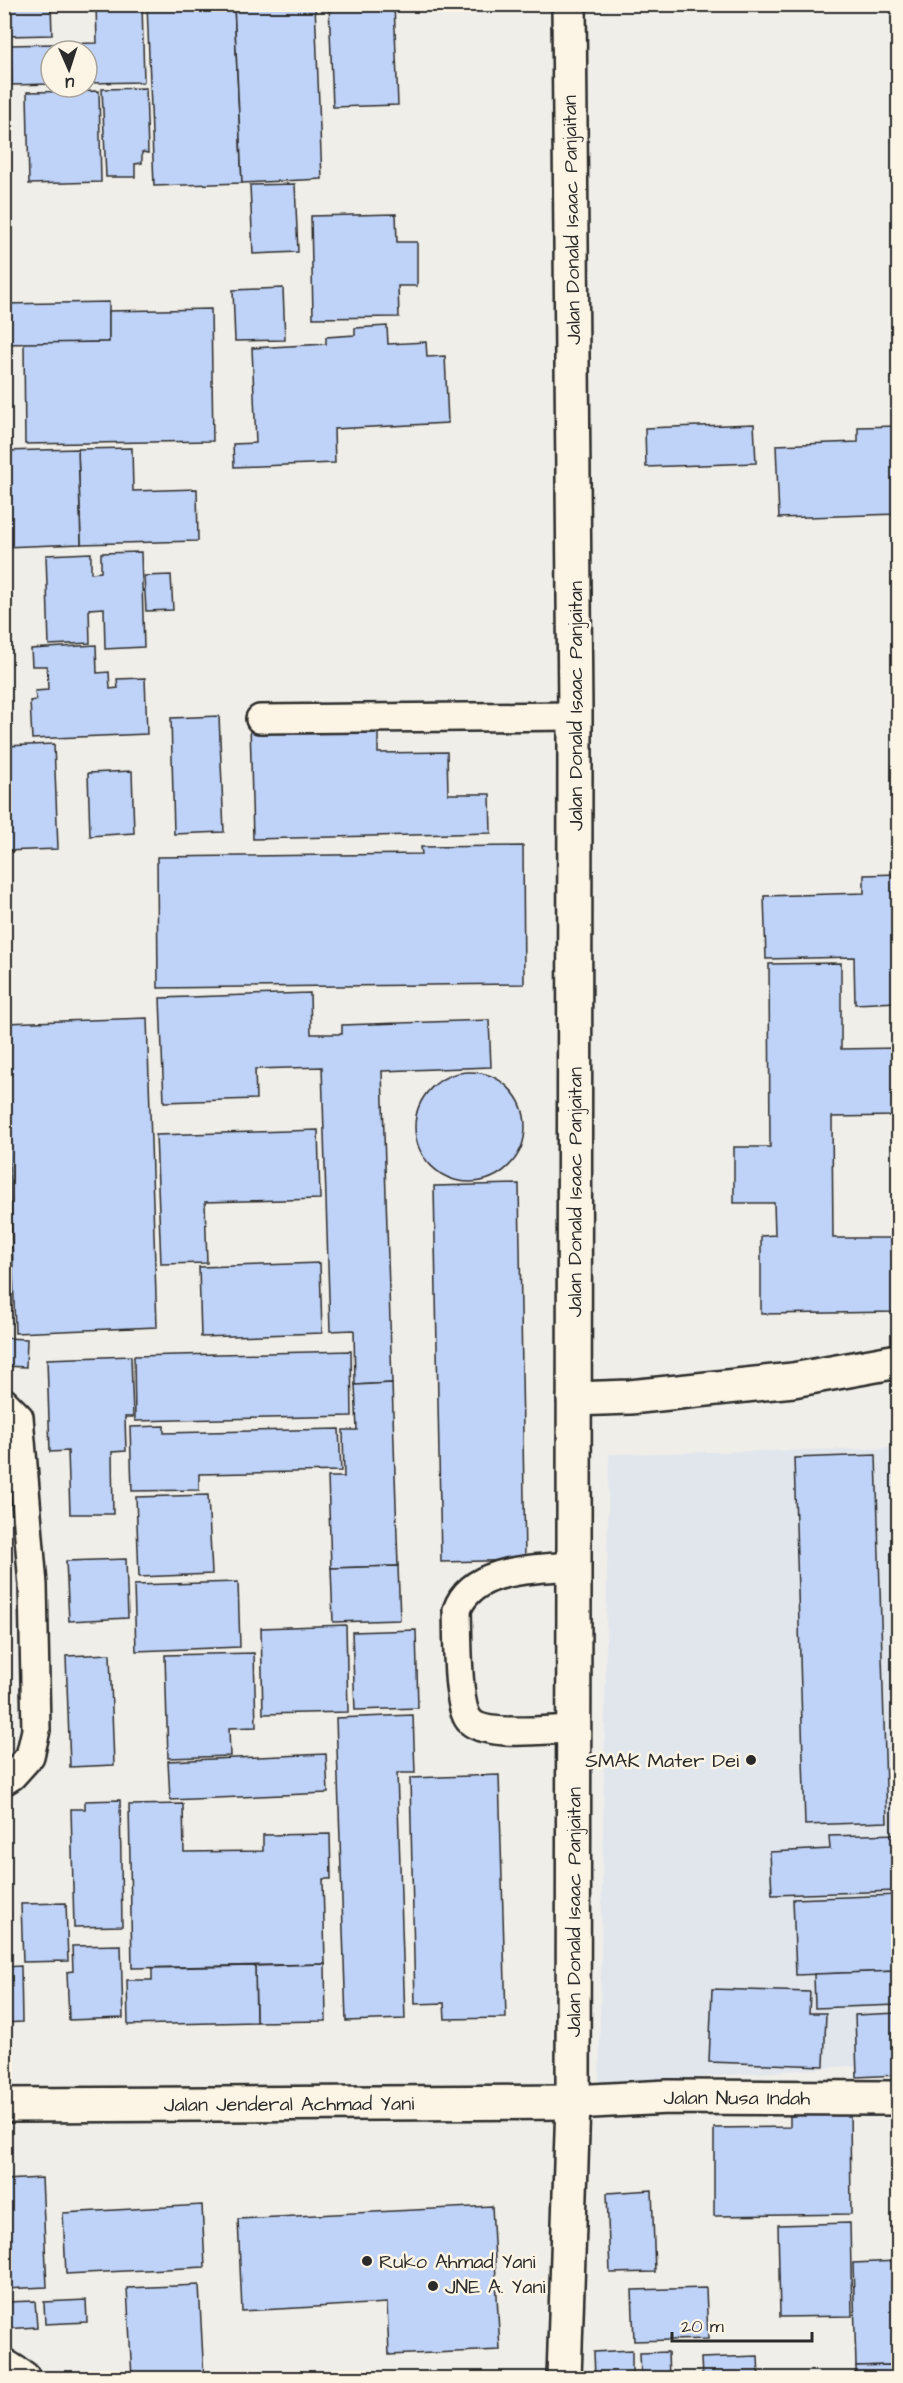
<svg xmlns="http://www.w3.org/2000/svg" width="903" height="2383" font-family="'Architects Daughter',sans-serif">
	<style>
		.built { fill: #e1e6ed }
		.building { fill: #bfd2f7; stroke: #2b2b2b; stroke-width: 1.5 }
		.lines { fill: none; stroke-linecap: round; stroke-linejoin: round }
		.lane-casing { stroke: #2b2b2b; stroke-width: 32 }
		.street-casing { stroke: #2b2b2b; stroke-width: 38 }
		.secondary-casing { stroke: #2b2b2b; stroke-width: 38 }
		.lane { stroke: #fcf5e5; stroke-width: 27 }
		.street { stroke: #fcf5e5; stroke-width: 33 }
		.secondary { stroke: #fcf5e5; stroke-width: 33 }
		.poi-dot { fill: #2b2b2b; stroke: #fcf5e5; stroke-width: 2 }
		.labels { text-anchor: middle; stroke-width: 5; stroke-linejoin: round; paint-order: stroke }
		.street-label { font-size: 20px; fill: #2b2b2b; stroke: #fcf5e5 }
		.poi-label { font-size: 20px; fill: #2b2b2b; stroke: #fcf5e5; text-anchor: start }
	</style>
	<rect width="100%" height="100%" fill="#f0eee9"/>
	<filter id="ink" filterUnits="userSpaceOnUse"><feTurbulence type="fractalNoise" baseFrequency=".0167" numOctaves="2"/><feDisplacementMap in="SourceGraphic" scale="12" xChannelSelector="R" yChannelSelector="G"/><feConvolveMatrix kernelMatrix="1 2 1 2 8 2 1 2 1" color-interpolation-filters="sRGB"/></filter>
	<g filter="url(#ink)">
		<path class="built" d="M898 1448V2077L849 2066 599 2085 609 1454Z"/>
		<g class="building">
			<path d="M6 4H51L52 35 7 36Z"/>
			<path d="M96 4H142L144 82 87 83V51H51V84L12 85 11 45 97 43Z"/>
			<path d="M147 4H234L242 183 154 186Z"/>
			<path d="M234 4H315L322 179 242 183Z"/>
			<path d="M329 4H394L398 105 333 107Z"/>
			<path d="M146 88 148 153 142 152V163L135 164V177H106L102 89Z"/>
			<path d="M99 91 101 182 29 184 27 92Z"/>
			<path d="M295 184 298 252 253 254 250 185Z"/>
			<path d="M396 214 397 242H417V286H398L399 317 313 318 311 216Z"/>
			<path d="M283 288 285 340 235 341 233 290Z"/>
			<path d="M109 302V342L4 344V304Z"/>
			<path d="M211 309 213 441 25 444 24 343 109 342V311Z"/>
			<path d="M387 326 388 344 426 342 427 357 445 356 448 423 334 429 335 463 234 467 233 444 256 443 252 348 326 344V337L355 335V328Z"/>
			<path d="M754 424 756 463 646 467 645 428Z"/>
			<path d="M898 426V514L779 518 776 445 858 442V427Z"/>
			<path d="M132 448 133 491 197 489 198 541 81 544 78 449Z"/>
			<path d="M78 449 81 544 4 547V451Z"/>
			<path d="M141 552 144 647 105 649 104 608 89 609 90 643 49 645 46 555 91 553V573L101 572V553Z"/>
			<path d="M171 575 173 610 146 611 144 576Z"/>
			<path d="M96 645 97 673 109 672 110 689 118 688 117 679 145 678 147 734 32 739 30 701 36 700 35 691 48 690 47 666H32L31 649Z"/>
			<path d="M219 716 224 832 174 834 171 718Z"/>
			<path d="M291 722V734L378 732V753L447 752 448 794H490L491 833 253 839 250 723Z"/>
			<path d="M54 744 58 849 4 851V746Z"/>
			<path d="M132 771 134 833 90 836 88 773Z"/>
			<path d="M523 846 524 984 158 988 157 857 422 854 421 847Z"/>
			<path d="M898 874V1002L855 1004 854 957 766 959 764 896 864 893V875Z"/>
			<path d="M841 963V1049L898 1048V1116L832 1117 833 1238H898V1312L761 1314V1236L775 1235 774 1203H734V1147H770L769 964Z"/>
			<path d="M310 993 311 1034H342V1025L489 1020 491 1067 382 1071 392 1383 355 1385 354 1330 330 1331 322 1067 255 1069 256 1099 164 1102 160 998Z"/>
			<path d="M147 1018 157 1327 15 1333 5 1023Z"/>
			<circle cx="470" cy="1127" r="55"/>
			<path d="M318 1130 320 1199 205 1202 207 1263 161 1264 156 1135Z"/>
			<path d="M519 1184 525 1560 441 1562 434 1186Z"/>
			<path d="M320 1263 322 1333 201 1337 199 1267Z"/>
			<path d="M4 1338 27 1339 26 1367 4 1366Z"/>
			<path d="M351 1351 352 1416 135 1421 134 1356Z"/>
			<path d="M131 1356 133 1417H125L126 1451 112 1452 113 1514H70L68 1451 50 1452 47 1359Z"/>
			<path d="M392 1383 398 1566 331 1568 328 1477H344L343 1430H357L355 1385Z"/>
			<path d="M164 1426V1433L339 1429 341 1471 199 1474V1490L132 1491 130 1427Z"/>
			<path d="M894 1439H898V1533Z"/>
			<path d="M876 1455 887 1822 805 1825 794 1458Z"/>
			<path d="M208 1495 212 1574 139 1577 136 1497Z"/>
			<path d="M126 1559 128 1618 69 1621 66 1561Z"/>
			<path d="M398 1566 400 1620 333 1622 331 1568Z"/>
			<path d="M238 1582 240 1647 136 1651 134 1585Z"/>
			<path d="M346 1625 348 1712 263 1714 261 1628Z"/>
			<path d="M416 1630 418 1708 355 1710 352 1632Z"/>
			<path d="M254 1653 256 1727 229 1728 230 1756 168 1758 165 1655Z"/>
			<path d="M110 1654 114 1765 70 1767 66 1656Z"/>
			<path d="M413 1715 415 1773H397L405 2019 346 2021 336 1718Z"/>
			<path d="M326 1754 328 1793 170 1800 168 1761Z"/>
			<path d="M499 1775 506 2018 445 2019 444 2003 415 2004 410 1778Z"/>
			<path d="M120 1800 122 1926 74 1927 71 1809H85V1801Z"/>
			<path d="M183 1804 184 1852 263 1851V1835L330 1834 331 1879H323L325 1964 132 1968 129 1805Z"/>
			<path d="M898 1834V1891L772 1895 770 1852 830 1849 829 1836Z"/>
			<path d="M898 1895V1971L796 1975 793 1899Z"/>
			<path d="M66 1903 68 1961 23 1962 21 1904Z"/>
			<path d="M121 1945 123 2018 69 2020 67 1972 73 1971 72 1946Z"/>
			<path d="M325 1964 326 2021 256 2022 255 1966Z"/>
			<path d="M21 1966 22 2022 4 2023V1967Z"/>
			<path d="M255 1966 256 2022 128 2025 127 1980H152V1968Z"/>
			<path d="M898 1971V2005L815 2008 814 1974Z"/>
			<path d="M712 1989 810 1992 809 2013H826L824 2066 709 2062Z"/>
			<path d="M898 2013V2075L857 2077 855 2015Z"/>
			<path d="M850 2106 851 2214 714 2216V2128L790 2127V2116H794L795 2107Z"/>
			<path d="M42 2178 47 2287 4 2289V2180Z"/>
			<path d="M652 2190 655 2272 610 2273 607 2193Z"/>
			<path d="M202 2205 205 2267 66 2274 63 2213Z"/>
			<path d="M492 2206 500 2350 389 2355 387 2303 242 2311 238 2219Z"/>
			<path d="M850 2223 852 2316 780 2317 778 2225Z"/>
			<path d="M898 2261V2365L856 2366 853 2263Z"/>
			<path d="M199 2285 204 2378H132L127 2288Z"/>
			<path d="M706 2288 708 2339 634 2341 632 2290Z"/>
			<path d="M86 2300 87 2322 45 2324 44 2302Z"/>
			<path d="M35 2301 37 2327 4 2329V2302Z"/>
			<path d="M632 2350V2378H595L594 2352Z"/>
			<path d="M668 2352 669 2378H641L640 2353Z"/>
			<path d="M758 2356 759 2378H702L701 2358Z"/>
			<path d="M892 2365V2378H856V2366Z"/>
			<path d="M270 2372V2378H224V2374Z"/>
		</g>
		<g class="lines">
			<g class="lane-casing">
				<g id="lane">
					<path d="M260 719 575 716"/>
					<path d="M4 1402 19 1417 33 1585 36 1730 30 1756 12 1776 4 1781"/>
					<path d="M574 1729C551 1729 483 1738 469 1720 456 1704 458 1633 457 1610 472 1567 537 1569 574 1566"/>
				</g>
			</g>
			<g class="street-casing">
				<g id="street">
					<path d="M574 1399 630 1397 793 1380 898 1361"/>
					<path id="s1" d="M573 2102 668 2097 898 2098"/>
					<path d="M4 2366 23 2378"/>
				</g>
			</g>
			<g class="secondary-casing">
				<g id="secondary">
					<path id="s2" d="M4 2105 573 2102"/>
					<path id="s3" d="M564 2378 573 2102 574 1566 575 716 569 4"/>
				</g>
			</g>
			<use href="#lane" class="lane"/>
			<use href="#street" class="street"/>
			<use href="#secondary" class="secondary"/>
		</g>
	</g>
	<g class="poi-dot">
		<circle cx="751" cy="1760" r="6"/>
		<circle cx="367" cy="2261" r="6"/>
		<circle cx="433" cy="2286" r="6"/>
	</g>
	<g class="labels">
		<g class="street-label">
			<text transform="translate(571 220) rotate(-91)" y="7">Jalan Donald Isaac Panjaitan</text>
			<text transform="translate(575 706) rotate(-90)" y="7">Jalan Donald Isaac Panjaitan</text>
			<text dy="7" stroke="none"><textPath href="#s3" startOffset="1186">Jalan Donald Isaac Panjaitan</textPath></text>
			<text dy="7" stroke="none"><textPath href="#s3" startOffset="466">Jalan Donald Isaac Panjaitan</textPath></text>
			<text dy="7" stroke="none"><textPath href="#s1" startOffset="164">Jalan Nusa Indah</textPath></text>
			<text dy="7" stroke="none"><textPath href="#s2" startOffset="285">Jalan Jenderal Achmad Yani</textPath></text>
		</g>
		<g class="poi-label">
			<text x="739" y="1767" text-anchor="end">SMAK Mater Dei</text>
			<text x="379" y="2268">Ruko Ahmad Yani</text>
			<text x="445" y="2293">JNE A. Yani</text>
		</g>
	</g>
	<rect width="903" height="2383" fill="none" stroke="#fcf5e5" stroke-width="24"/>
	<rect x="12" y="12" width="879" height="2359" fill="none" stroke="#2b2b2b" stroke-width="2" filter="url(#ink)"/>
	<g transform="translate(69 69) rotate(177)"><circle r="28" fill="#fcf5e5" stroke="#a8a49b" stroke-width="1.5"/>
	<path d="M0-4.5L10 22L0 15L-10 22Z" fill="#2b2b2b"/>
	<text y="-9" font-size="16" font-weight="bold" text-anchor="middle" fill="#2b2b2b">U</text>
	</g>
	<path d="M672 2332v9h140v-9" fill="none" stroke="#2b2b2b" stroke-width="3"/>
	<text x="681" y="2332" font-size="18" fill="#2b2b2b" stroke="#fcf5e5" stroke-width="4.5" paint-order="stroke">20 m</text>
</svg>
